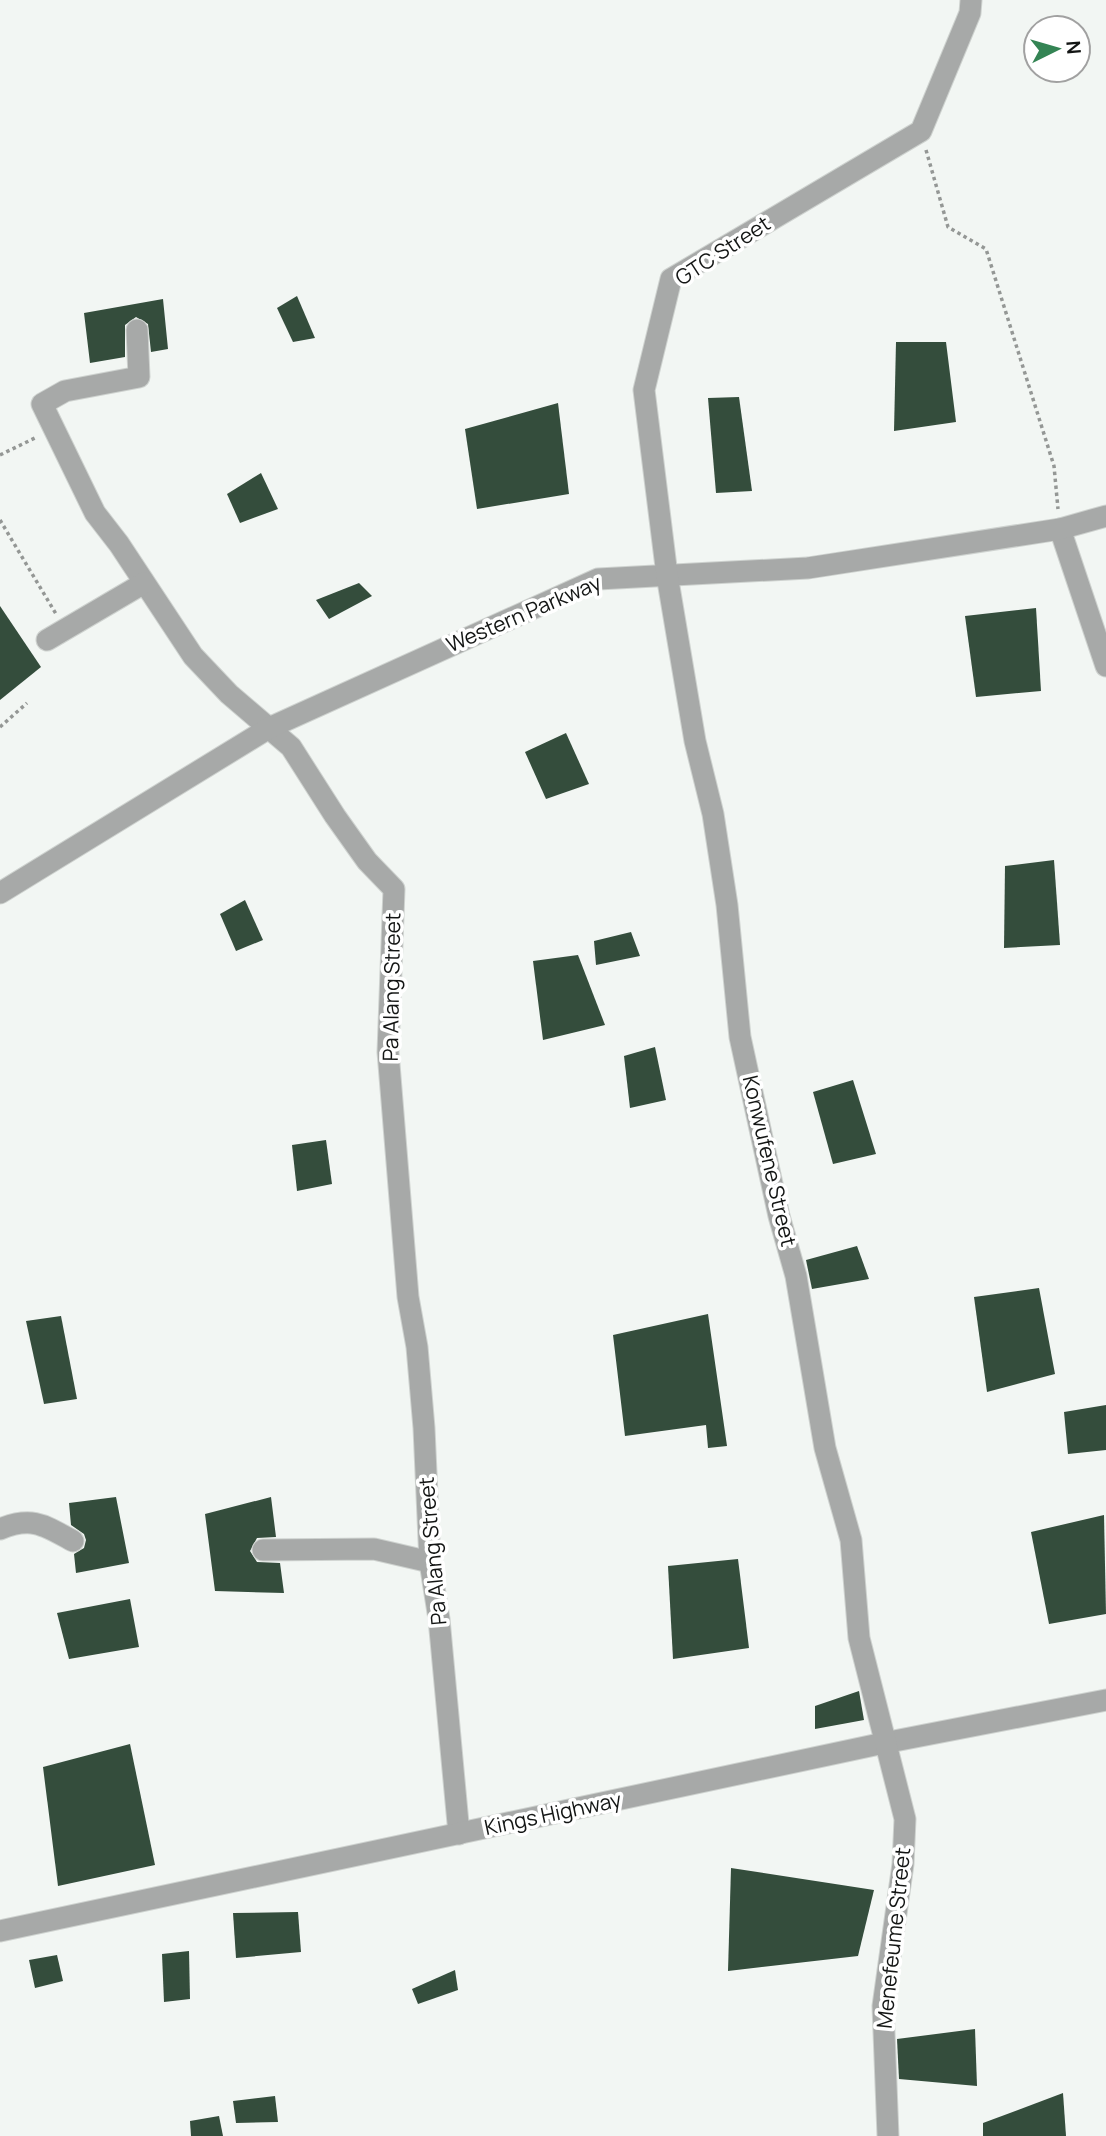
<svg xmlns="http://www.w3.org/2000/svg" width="1106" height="2136" font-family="Manrope,sans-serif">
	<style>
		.building { fill: #344d3c }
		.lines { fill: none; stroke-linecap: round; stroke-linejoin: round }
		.minor-casing { stroke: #ced2cf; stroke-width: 23 }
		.path { stroke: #949795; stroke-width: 3.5; stroke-dasharray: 3.5 3.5; stroke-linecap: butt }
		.minor { stroke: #a7a9a8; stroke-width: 21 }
		.labels { text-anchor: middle; stroke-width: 7; stroke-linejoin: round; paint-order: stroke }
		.street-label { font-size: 21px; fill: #131514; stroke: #fff }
	</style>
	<rect width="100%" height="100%" fill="#f2f6f3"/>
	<g class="building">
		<path d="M297 296 315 338 293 342 277 308Z"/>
		<path d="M163 299 168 349 151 352 148 324 136 317 125 325V357L90 363 84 313Z"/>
		<path d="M896 342H946L956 422 894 431Z"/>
		<path d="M739 397 752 491 716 493 708 398Z"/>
		<path d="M558 403 569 494 477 509 465 429Z"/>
		<path d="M261 473 278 509 240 523 227 494Z"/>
		<path d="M359 583 372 596 329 619 316 600Z"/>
		<path d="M0 606 41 667 0 700Z"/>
		<path d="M1036 608 1041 691 976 697 965 616Z"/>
		<path d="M566 733 589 784 546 799 525 752Z"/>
		<path d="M1054 860 1060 945 1004 948 1005 866Z"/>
		<path d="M245 900 263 940 236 951 220 914Z"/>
		<path d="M631 932 640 956 596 965 594 941Z"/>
		<path d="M578 955 605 1025 543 1040 533 961Z"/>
		<path d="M655 1047 666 1100 630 1108 624 1056Z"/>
		<path d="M853 1080 876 1154 833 1164 813 1092Z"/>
		<path d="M326 1140 332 1184 297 1191 292 1145Z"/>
		<path d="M857 1246 869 1279 812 1289 806 1260Z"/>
		<path d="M1039 1288 1055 1374 987 1392 974 1297Z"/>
		<path d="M708 1314 727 1446 708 1448 706 1425 625 1436 613 1335Z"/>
		<path d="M61 1316 77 1399 44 1404 26 1321Z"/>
		<path d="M1106 1405V1450L1068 1454 1064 1412Z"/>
		<path d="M116 1497 129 1563 76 1573 74 1554 84 1548 86 1540 84 1534 71 1525 69 1503Z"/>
		<path d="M271 1497 276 1537 257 1538 250 1551 257 1562 280 1563 284 1593 215 1591 205 1514Z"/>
		<path d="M1104 1515 1106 1614 1049 1624 1031 1532Z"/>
		<path d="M738 1559 749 1648 673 1659 668 1566Z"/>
		<path d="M130 1599 139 1647 69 1659 57 1613Z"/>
		<path d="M859 1691 864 1720 815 1729V1706Z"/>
		<path d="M130 1744 155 1865 58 1886 43 1767Z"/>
		<path d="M731 1868 874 1890 858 1956 728 1971Z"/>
		<path d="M298 1912 301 1952 236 1958 233 1913Z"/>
		<path d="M189 1951 190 1999 164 2002 162 1954Z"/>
		<path d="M57 1955 63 1981 35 1988 29 1960Z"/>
		<path d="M455 1970 458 1990 418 2004 412 1989Z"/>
		<path d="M975 2029 977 2086 899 2079 897 2039Z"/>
		<path d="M1063 2093 1066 2136H983V2123Z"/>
		<path d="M275 2096 278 2122 236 2123 233 2101Z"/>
		<path d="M219 2116 223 2136H191L190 2121Z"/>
	</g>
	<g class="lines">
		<g class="minor-casing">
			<g id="minor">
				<path d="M137 330 139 377 65 391 42 404 95 513 119 544 193 656 229 694 291 747 335 816 367 861 394 889 388 1052 408 1297 417 1347 424 1428 430 1562 439 1619 459 1834"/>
				<path d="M1060 529 1106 666"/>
				<path d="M47 640 144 583"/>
				<path d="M0 893 269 728 598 579 808 568 1060 529 1106 516"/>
				<path d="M0 1529C32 1516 44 1525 73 1541"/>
				<path d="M263 1550 374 1549 430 1562"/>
				<path d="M0 1931 884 1743 1106 1700"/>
				<path d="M888 2136 883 2006 903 1864 905 1819 859 1638 851 1540 825 1448 796 1276 779 1216 740 1037 727 905 713 814 695 741 667 575 644 390 671 279 921 131 970 13 971 0"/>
			</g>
		</g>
		<g class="path">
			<path d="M926 150 948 227 986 249 1054 466 1058 509"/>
			<path d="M0 455 37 437"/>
			<path d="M0 520 56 614"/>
			<path d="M0 727 27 703"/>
		</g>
		<use href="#minor" class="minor"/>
	</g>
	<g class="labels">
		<g class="street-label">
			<text transform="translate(723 251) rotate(-33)" y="7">GTC Street</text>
			<text transform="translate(524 614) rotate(-23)" y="7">Western Parkway</text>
			<text transform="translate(392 987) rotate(-89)" y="7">Pa Alang Street</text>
			<text transform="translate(769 1161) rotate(77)" y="7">Konwufene Street</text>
			<text transform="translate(433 1551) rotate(-95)" y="7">Pa Alang Street</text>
			<text transform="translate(553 1814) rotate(-12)" y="7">Kings Highway</text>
			<text transform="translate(894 1938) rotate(-84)" y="7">Menefeume Street</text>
		</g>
	</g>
	<g transform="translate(1057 49) rotate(85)"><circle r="33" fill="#ffffff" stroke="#a1a1a1" stroke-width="2"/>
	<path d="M0-5L12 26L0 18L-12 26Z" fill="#348454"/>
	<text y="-10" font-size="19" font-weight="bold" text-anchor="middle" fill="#131514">N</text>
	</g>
</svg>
